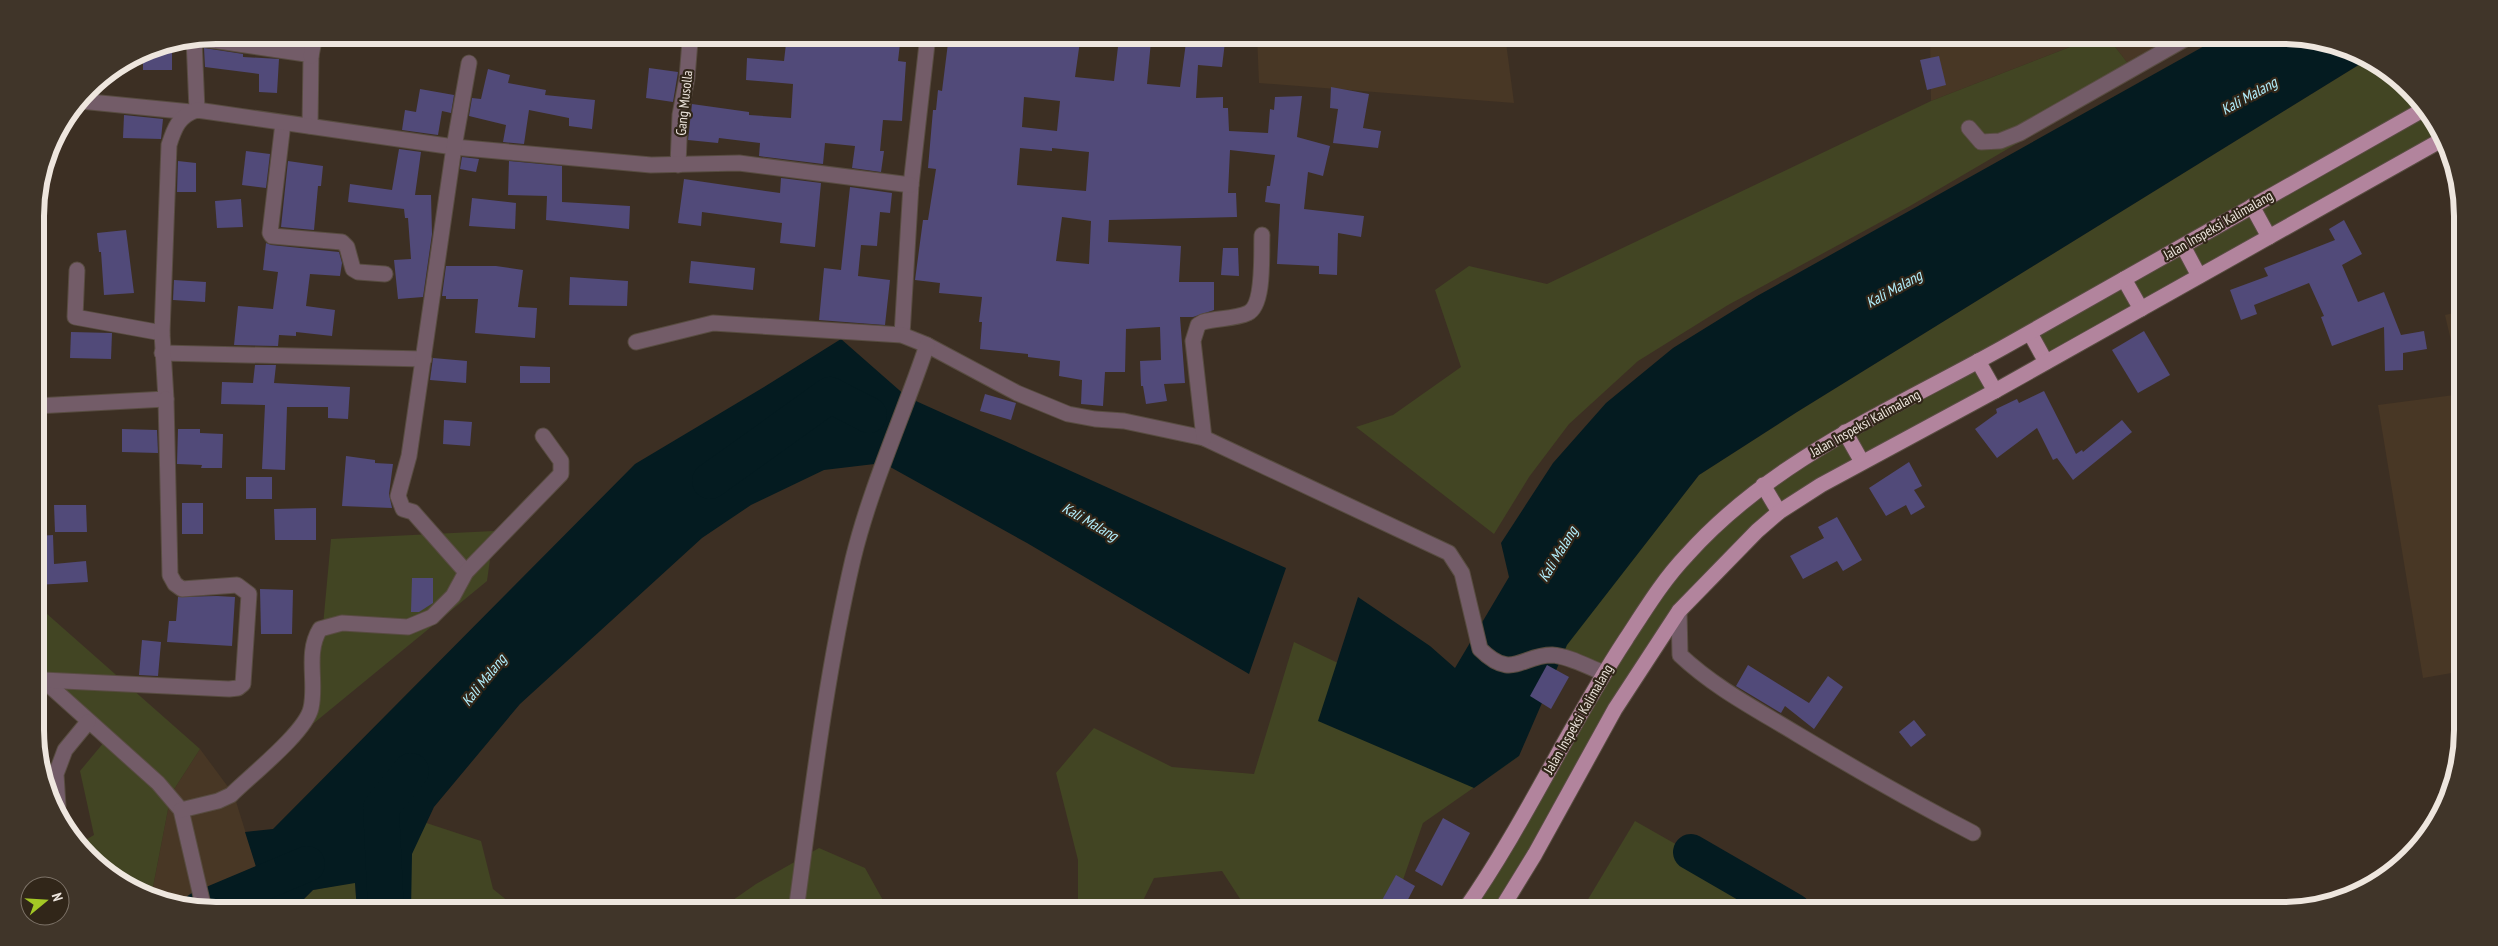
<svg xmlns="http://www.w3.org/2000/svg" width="2498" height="946" font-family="'PT Sans Narrow',sans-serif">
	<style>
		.built { fill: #483725 }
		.green { fill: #424523 }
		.water { fill: #041b20 }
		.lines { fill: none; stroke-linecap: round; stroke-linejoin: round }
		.river { stroke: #041b20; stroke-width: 36 }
		.building { fill: #514a79; fill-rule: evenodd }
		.street-casing { stroke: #584c41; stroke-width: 17 }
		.primary-casing { stroke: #584c41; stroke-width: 17 }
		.street { stroke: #735c68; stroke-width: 15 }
		.primary { stroke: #b2849d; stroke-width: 15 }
		.labels { text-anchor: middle; stroke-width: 4.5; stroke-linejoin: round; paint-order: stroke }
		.street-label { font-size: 14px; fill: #eee6de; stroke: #312619 }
		.water-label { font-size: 15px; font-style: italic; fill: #b3f0fe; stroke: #312619 }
		.rim { fill: none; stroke: #eee6de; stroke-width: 6 }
	</style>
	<rect width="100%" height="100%" fill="#3c2f23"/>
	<g class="built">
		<path d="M1257 35H1505L1514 103 1259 83Z"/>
		<path d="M1930 35H2101L1931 101Z"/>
		<path d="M2106 35H2208L2136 74Z"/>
		<path d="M2445 138 2461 189 2435 144Z"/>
		<path d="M2462 311V388L2445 315Z"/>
		<path d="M2462 394 2463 671 2423 678 2378 405Z"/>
		<path d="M200 749 234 795 270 911H215L158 902 151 897 171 794Z"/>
	</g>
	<g class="green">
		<path d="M2101 35H2106L2136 74 1910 206 1728 305 1638 361 1569 424 1529 477 1494 534 1356 427 1393 415 1461 367 1435 290 1469 266 1547 284 1931 101Z"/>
		<path d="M2365 61 2418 97 2445 136 2046 362 2030 333 1978 361 1995 391 1779 512 1679 611 1500 911H1464L1604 673 1557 656 1699 475 1797 412Z"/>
		<path d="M494 531 487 581 314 723 331 539Z"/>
		<path d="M38 606 200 749 171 794 151 897 80 850 77 845 94 835 80 771 110 735 38 667Z"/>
		<path d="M1294 642 1428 706 1519 756 1423 823 1392 911H1248L1222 871 1154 878 1138 911H1078V860L1056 773 1094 728 1172 767 1254 774Z"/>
		<path d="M381 808 481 841 493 889 520 911H386Z"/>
		<path d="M1635 821 1793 911H1581Z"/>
		<path d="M819 848 865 868 889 911H713L723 907 756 884Z"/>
		<path d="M355 882 357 911H292L313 890Z"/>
	</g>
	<g class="water">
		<path d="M2224 35H2283L2340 44 2365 61 1797 412 1699 475 1567 645 1519 756 1474 788 1318 721 1358 597 1430 646 1455 668 1509 577 1501 543 1553 463 1606 403 1673 348 1757 296Z"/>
		<path d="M841 339 907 397 1286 568 1249 674 1027 543 883 463 824 470 751 505 702 538 520 704 434 807 412 854 411 911H357L355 883 313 890 292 911H270L245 832 273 829 635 464 759 390Z"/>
	</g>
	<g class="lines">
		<g class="river">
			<path d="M710 481 830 395 869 415"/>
			<path d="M1691 852 1793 911"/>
			<path d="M200 909 307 864"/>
			<path d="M386 911 381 808 411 771"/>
		</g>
	</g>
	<g class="building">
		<path d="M787 35 839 40 840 35H901L898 61 906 62 902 121 883 120 880 151H884L881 172 852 168 855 146 825 143 823 164 759 156 760 143 719 138 718 143 688 140 692 104 749 112V115L791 118 793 84 746 80 747 58 784 61Z"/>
		<path d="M949 35H1051L1080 41 1075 77 1114 81 1119 38 1151 41 1147 84 1180 87 1187 35H1201L1200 42 1204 43 1205 40 1225 42 1222 67 1198 65 1196 98 1223 97V108H1228L1229 131 1268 133 1270 109 1274 110 1275 97 1302 96 1297 137 1330 146 1323 176 1308 172 1304 209 1364 216 1361 237 1338 233 1337 275 1319 274V266L1277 264 1280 204 1265 202 1267 186H1270L1275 155 1230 150 1228 193H1236L1237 217 1109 220 1108 242 1181 246 1179 282H1214V310L1193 317H1180L1185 383 1164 384 1167 401 1146 404 1143 386H1141L1140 361 1161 360 1160 327 1126 329 1125 372H1105L1103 406 1081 404 1082 380 1059 376 1060 361 1028 357V354L980 349 982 322H979L982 297 939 293 940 283 915 280 923 220H928L936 169 928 168 933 110H936L938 90 942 91ZM1024 97 1060 101 1057 131 1022 127ZM1020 148 1052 151V148L1089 152 1086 191 1017 185ZM1062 217 1091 221 1089 264 1056 261Z"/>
		<path d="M172 44V70H143V51Z"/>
		<path d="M204 48 243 54V57L279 59 277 93 259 92V74L205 67Z"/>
		<path d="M1939 56 1946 85 1927 90 1920 60Z"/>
		<path d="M649 68 678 72 673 102 646 98Z"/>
		<path d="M488 69 510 75 508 83 546 90 545 95 595 100 592 129 569 126V118L529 110 524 144 503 142 506 125 469 116 472 98 481 99Z"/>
		<path d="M1331 87 1369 94 1363 128 1381 131 1378 148 1333 143 1338 109 1330 108Z"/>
		<path d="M420 89 454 95 451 113 442 111 438 135 402 130 405 110 416 112Z"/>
		<path d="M124 115 163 119 161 139 123 138Z"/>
		<path d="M399 149 421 152 415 195H431L432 234 423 297 398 299 394 260 411 259 408 218H405L404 209 348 202 350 184 392 190Z"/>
		<path d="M246 151 270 154 266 188 242 185Z"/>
		<path d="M462 157 479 159 476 172 460 169Z"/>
		<path d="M178 161 196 163V192H177Z"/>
		<path d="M288 161 323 166 321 186H318L314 230 281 227Z"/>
		<path d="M509 161 562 166V202L630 206 629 229 546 220 547 196 508 195Z"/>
		<path d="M781 178 821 183 815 247 780 243 782 223 702 212 701 226 678 223 684 179 780 193Z"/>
		<path d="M850 187 892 193 890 213 880 212 877 246 861 245 858 276 890 280 885 325 819 320 824 268 841 270Z"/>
		<path d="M472 198 516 203 515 229 469 226Z"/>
		<path d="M241 199 243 227 217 228 215 201Z"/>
		<path d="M2344 220 2362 254 2342 265 2358 302 2384 292 2401 335 2424 331 2427 349 2403 353V370L2385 371 2384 327 2332 346 2321 317 2324 316 2309 283 2254 305 2257 314 2241 320 2230 290 2268 276 2264 268 2335 240 2329 229Z"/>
		<path d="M126 230 134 293 104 295 101 252H99L97 233Z"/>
		<path d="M266 243 271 245 339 252 342 263 340 276 310 274 306 306 335 310 332 336 296 332V336L279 335 278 346 234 345 238 306 273 309 278 272 263 270Z"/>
		<path d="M1223 248H1238L1239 276 1221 275Z"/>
		<path d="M691 261 755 268 753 290 689 283Z"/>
		<path d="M446 266H496L523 270 518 307 537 308 535 338 475 333 478 299H446V296H442Z"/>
		<path d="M570 277 628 281 627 306 569 305Z"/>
		<path d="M174 280 206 282 205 302 173 300Z"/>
		<path d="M2144 331 2170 375 2138 393 2112 350Z"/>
		<path d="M71 332 112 333 111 359 70 358Z"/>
		<path d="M433 358 467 361 466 383 430 380Z"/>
		<path d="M255 365H276L274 383 350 387 348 419 328 418V407H287L285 470 262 469 265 405 221 404 222 382 253 383Z"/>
		<path d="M520 366 550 367V383H520Z"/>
		<path d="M2044 391 2076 454 2082 450 2083 452 2122 420 2132 432 2073 480 2057 458 2053 460 2037 428 1997 458 1975 429 1997 413 1996 409 2017 399 2019 403Z"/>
		<path d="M985 394 1016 403 1011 420 980 411Z"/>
		<path d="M444 420 472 422 470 446 443 444Z"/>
		<path d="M122 429 157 430 158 453 122 452Z"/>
		<path d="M178 429H200V433L223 434 222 468H201L202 465 177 464Z"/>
		<path d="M346 456 375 460V463L393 464 389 494 392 508 342 506Z"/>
		<path d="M1909 462 1922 486 1914 490 1925 507 1911 515 1906 505 1886 516 1869 488Z"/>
		<rect x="246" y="477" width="26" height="22"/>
		<rect x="182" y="503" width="21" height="31"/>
		<path d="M54 505H86L87 532H55Z"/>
		<path d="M316 508V540H275L274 509Z"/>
		<path d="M1837 517 1862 560 1843 571 1837 561 1803 579 1790 556 1824 538 1818 527Z"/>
		<path d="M53 535 54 564 86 561 88 582 37 585V536Z"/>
		<path d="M412 578H433V603L419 612H411Z"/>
		<path d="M260 589 293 590 292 634H261Z"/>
		<path d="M217 596 235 597 232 646 167 642 169 621H176L178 597Z"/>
		<path d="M142 640 161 642 158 676 139 675Z"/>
		<path d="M1547 665 1569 677 1551 709 1530 696Z"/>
		<path d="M1748 665 1809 703 1828 676 1843 687 1814 729 1785 706 1781 713 1736 686Z"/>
		<path d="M1914 720 1926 735 1911 747 1899 732Z"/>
		<path d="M1443 818 1470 833 1442 886 1415 871Z"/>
		<path d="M1396 875 1415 886 1402 911H1376Z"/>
	</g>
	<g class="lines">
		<g class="street-casing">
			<g id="street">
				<path d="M198 38 306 54 311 56 310 126"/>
				<path d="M194 39 197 110"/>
				<path d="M311 56 315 35"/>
				<path d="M80 101 191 112"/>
				<path d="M283 123 270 233 272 236 342 242 347 247 353 269 358 272 385 274"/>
				<path d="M1969 128 1981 142 2000 141 2020 133 2192 35"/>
				<path d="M678 165 680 115 687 78 690 41"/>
				<path d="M77 270 75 317 162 333"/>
				<path d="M902 335 911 185 928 35"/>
				<path d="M636 342 713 323 902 335 927 345 1017 393 1068 414 1095 419 1124 421 1204 438 1449 553 1462 573 1480 649C1512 681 1521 655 1552 655 1569 656 1588 667 1604 673"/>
				<path d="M162 353 424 359"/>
				<path d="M36 406 166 399 162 333 169 145C174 129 179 115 197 110L454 147 651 165 739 163 911 185"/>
				<path d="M1204 438 1193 341 1198 325 1203 322C1217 318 1235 319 1248 313 1265 305 1261 252 1262 235"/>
				<path d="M466 572 413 512 403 509 398 496 409 456 454 147 469 63"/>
				<path d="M1679 611 1680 655C1715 688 1756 709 1797 734 1855 769 1913 802 1973 833"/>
				<path d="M40 677 158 783 181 810 204 909"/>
				<path d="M43 680 229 689 238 688 243 684 249 594 237 585 182 589 175 584 170 575 166 399"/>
				<path d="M58 806 56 774 65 750 88 722"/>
				<path d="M181 810 218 801 231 795C250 776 306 732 311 708 317 682 305 653 320 629L342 623 408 627 432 617 453 596 466 572 561 474V461L543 436"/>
				<path d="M796 911C812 793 826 675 853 559 871 485 903 417 927 345"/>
			</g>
		</g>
		<g class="primary-casing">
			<g id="primary">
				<path d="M2252 206 2269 237"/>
				<path d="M2183 246 2199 276"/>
				<path d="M2124 279 2141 309"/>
				<path d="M2030 333 2046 362"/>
				<path d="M1978 361 1995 391"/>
				<path d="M1845 432 1862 462"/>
				<path d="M1763 485 1779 512"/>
				<path d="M1464 911C1525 824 1568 727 1626 639 1645 610 1663 580 1687 555 1773 459 1893 409 2004 347 2145 268 2285 187 2426 108"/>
				<path d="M1500 911 1535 854 1615 709 1679 611 1757 531 1779 512 1821 485 1995 391 2445 138"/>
			</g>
		</g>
		<use href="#street" class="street"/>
		<use href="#primary" class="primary"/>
	</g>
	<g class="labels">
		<g class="street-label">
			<text transform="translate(684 103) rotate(-84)" y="5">Gang Musolla</text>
			<text transform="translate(2218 225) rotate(-30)" y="5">Jalan Inspeksi Kalimalang</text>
			<text transform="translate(1865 423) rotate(-29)" y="5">Jalan Inspeksi Kalimalang</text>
			<text transform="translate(1578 719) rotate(-60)" y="5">Jalan Inspeksi Kalimalang</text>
		</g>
		<g class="water-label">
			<text transform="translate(2249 96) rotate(-29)" y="5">Kali Malang</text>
			<text transform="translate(1894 289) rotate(-29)" y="5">Kali Malang</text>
			<text transform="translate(1090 522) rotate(30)" y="5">Kali Malang</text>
			<text transform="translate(1558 554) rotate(-59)" y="5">Kali Malang</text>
			<text transform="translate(484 680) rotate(-51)" y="5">Kali Malang</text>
		</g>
	</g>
	<path d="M0 0H2498V946H0ZM216 44H2282A172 172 0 0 1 2454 216V730A172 172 0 0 1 2282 902H216A172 172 0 0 1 44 730V216A172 172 0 0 1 216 44Z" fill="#403529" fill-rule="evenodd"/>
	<path class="rim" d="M216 44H2282A172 172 0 0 1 2454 216V730A172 172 0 0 1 2282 902H216A172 172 0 0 1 44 730V216A172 172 0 0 1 216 44Z"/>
	<g transform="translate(45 901) rotate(72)"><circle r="24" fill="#312619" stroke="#7d7368"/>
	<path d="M0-4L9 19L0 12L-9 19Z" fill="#a4c825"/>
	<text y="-8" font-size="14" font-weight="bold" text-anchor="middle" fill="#eee6de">N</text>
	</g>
</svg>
